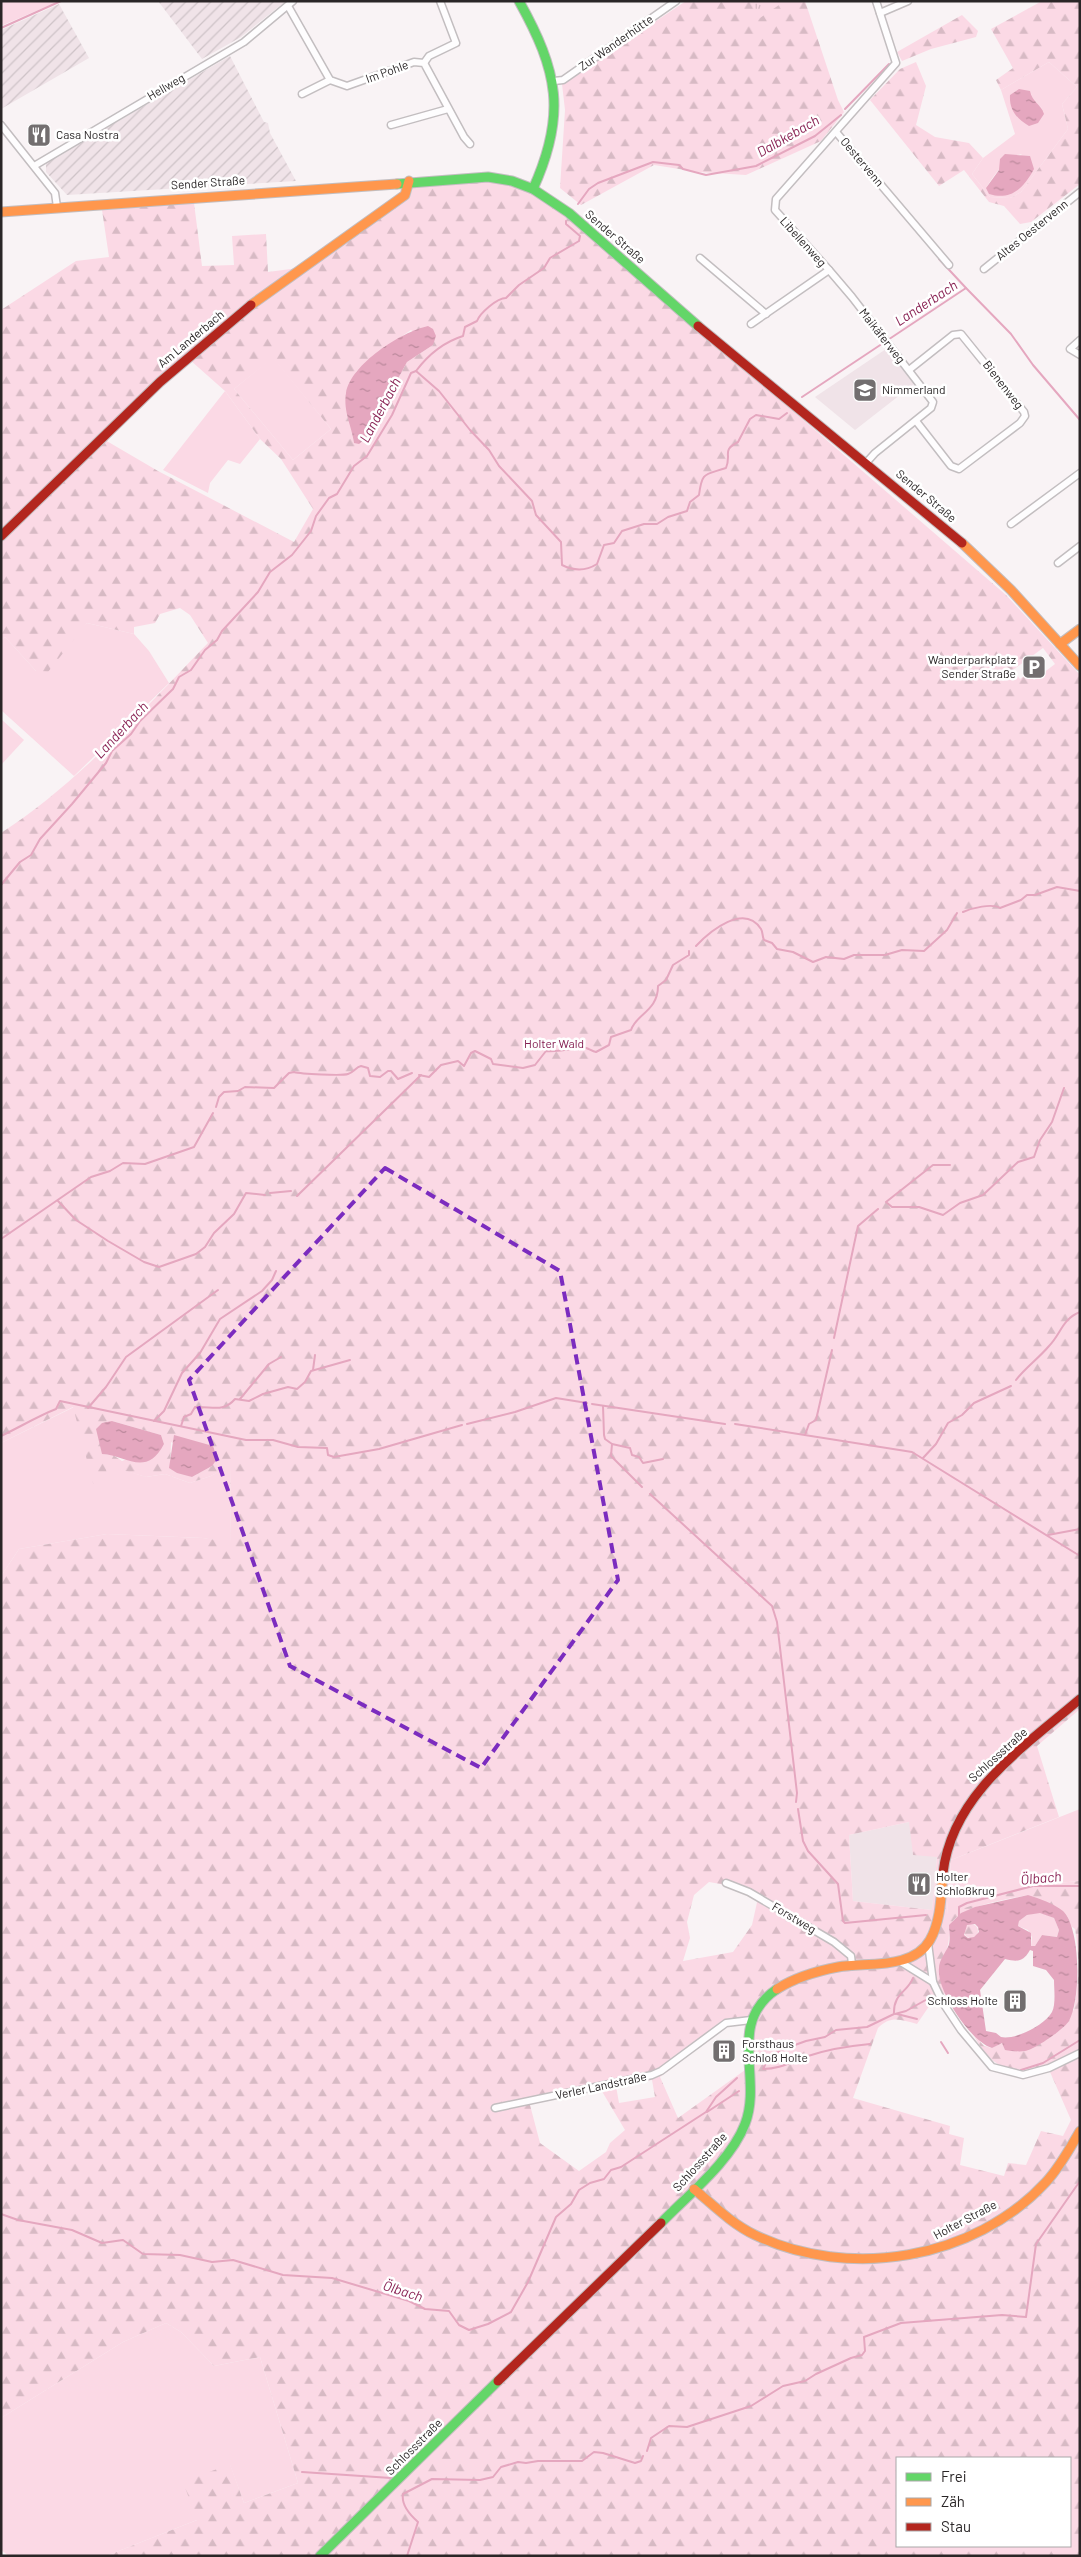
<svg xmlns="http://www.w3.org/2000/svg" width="1081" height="2557" font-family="Barlow,sans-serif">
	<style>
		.built { fill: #f0e3e8 }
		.industrial { fill: url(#industrial-furrows) }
		.green { fill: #fbd9e5; fill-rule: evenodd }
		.forest { fill: url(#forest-firs); fill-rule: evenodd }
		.park { fill: url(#park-tufts) }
		.water { fill: url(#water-ripples); fill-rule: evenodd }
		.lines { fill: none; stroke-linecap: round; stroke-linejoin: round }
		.stream { stroke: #e5a7bf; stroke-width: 2 }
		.street-casing { stroke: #c3bec0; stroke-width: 9 }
		.fast-casing { stroke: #c3bec0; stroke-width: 11 }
		.slow-casing { stroke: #c3bec0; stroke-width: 11 }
		.jam-casing { stroke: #c3bec0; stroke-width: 11 }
		.street { stroke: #fefdfe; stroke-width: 6 }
		.fast { stroke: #63d668; stroke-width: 9 }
		.slow { stroke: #ff974d; stroke-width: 9 }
		.jam { stroke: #b3261e; stroke-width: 9 }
		.marked { fill: none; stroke: #7b2cbf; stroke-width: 4; stroke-dasharray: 10 6; stroke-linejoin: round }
		.labels { text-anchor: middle; stroke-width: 5; stroke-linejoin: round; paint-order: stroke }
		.street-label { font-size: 12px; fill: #2a2627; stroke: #fff }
		.poi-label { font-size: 12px; fill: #2a2627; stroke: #fff; text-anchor: start }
		.park-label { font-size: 12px; fill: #841e51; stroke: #fff }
		.water-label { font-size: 14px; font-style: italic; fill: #8a2455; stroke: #fff }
	</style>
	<defs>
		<pattern id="industrial-furrows" width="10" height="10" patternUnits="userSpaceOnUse" patternTransform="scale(1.25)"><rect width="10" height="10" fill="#f0e3e8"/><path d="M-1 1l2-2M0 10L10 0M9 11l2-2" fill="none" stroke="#cec3c7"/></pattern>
		<pattern id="forest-firs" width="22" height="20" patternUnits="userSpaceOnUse" patternTransform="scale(1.25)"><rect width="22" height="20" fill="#fbd9e5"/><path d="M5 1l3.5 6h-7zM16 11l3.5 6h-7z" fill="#d7bac4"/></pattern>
		<pattern id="park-tufts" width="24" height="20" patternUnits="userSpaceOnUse" patternTransform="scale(1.25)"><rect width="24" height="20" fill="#fbd9e5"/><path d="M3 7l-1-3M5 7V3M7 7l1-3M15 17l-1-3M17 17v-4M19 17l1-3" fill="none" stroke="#d7bac4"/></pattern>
		<pattern id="water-ripples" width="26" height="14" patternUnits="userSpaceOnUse" patternTransform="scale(1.25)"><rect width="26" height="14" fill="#e5a7bf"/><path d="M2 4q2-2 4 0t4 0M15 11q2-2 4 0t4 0" fill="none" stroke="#ba889b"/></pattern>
	</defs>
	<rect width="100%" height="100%" fill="#f9f3f5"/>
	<g class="built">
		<path d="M886 349 914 384 855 430 815 397Z"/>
		<path d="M909 1822 937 1857 932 1910 853 1901 849 1835Z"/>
	</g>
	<g class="industrial">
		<path d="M158 1H286L241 37 202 59Z"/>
		<path d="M59 4 89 58 1 109V30Z"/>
		<path d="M230 56 264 122 268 123 270 133 296 181 67 195 46 172V163Z"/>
	</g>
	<g class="green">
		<path d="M1 1H59L1 26Z"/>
		<path d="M1049 62 1077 87 1062 104 1068 129 1021 192 1010 198 990 197 972 174 983 158 1015 134 1001 90ZM1029 91 1033 102 1042 108 1010 95ZM1022 154 986 188C995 174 1006 157 1022 154Z"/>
		<path d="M273 357 331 429 293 460 234 389Z"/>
		<path d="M225 391 260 439 240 464 228 460 210 483 208 493 163 470Z"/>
		<path d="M87 623 134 634 149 651 169 683 74 776 1 710V640L5 637 36 671Z"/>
		<path d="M1 719 24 740 1 765Z"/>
		<path d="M74 1407 105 1464 146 1477 165 1474 190 1483 211 1476 230 1465 231 1543 203 1538 107 1534 19 1549 1 1576V1443Z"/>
		<path d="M1080 1809V1881L1033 1885 947 1915 951 1860Z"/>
		<path d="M1040 1912 1054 1918 1059 1930 1057 1937 1042 1935 1035 1946H1031L1032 1937 1028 1930 1018 1926 1019 1921 1027 1915Z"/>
		<path d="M166 2323 181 2332 214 2366 260 2357 298 2483 244 2503 230 2465 197 2520 106 2556H9L1 2550V2418L123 2342Z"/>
	</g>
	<g class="forest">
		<path d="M686 1H805L838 100 844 112 821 141 746 175 698 172 654 165 581 205 560 188 565 110 562 84Z"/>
		<path d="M1042 1H1080V184L1031 222 1020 224 1004 206 989 202 964 170 939 186 870 100 900 69 916 62 926 86 916 125 935 137 969 143 983 158 972 174 990 197 1010 198 1021 192 1068 129 1062 104 1077 87 1049 62 1001 90 996 80 1013 68 991 29Z"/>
		<path d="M962 15 978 31 976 37 931 49 902 61 897 52Z"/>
		<path d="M488 180C512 184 531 190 552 203L1006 595 1080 675V1709L1037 1746 1059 1817 951 1860 947 1914 1033 1885 1080 1881V2556H106L197 2520 183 2482 230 2464 244 2503 298 2483 260 2357 214 2366 181 2332 166 2323 123 2342 1 2418V1576L19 1549 107 1534 203 1538 231 1542 230 1466 211 1476 190 1483 165 1474 146 1477 105 1465 110 1485 94 1487 73 1407 1 1443V833C77 784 145 708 208 643L190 615 180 608 160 614 155 623 134 627V634L87 623 48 672 36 671 5 637 1 640V539L105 440 158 471 294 542 313 509 281 459 260 439 225 391 190 360 259 302 410 197 414 184ZM411 330 433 345 407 362 366 438 354 443 352 430 356 372 383 349ZM273 358 331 429 293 460 234 389ZM1043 648 1055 664 1034 680 1028 673 1020 679 1013 670ZM112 1421 161 1435 164 1444 122 1461 113 1455 103 1454ZM171 1442 212 1466 192 1477 170 1468ZM909 1822 913 1855 937 1857 932 1910 853 1901 849 1835ZM709 1882 726 1885 758 1898 752 1925 733 1952 683 1961 690 1938 687 1922 694 1895ZM1028 1895 1075 1929C1080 1957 1079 1982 1074 2010L1006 2050 1004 2044 1000 2043 992 2048 984 2046 973 2034C991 2067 1010 2078 1047 2065L1071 2120 1063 2136 1041 2131 1026 2165 1008 2163 1004 2176 960 2165 964 2138 949 2134 950 2126 853 2098 878 2028C891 2015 901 2020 917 2024L934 1999 946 1993C936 1973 941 1968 947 1949 949 1942 949 1936 949 1930 951 1906 1010 1899 1028 1895ZM733 2024H745L743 2047 745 2070 678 2118 660 2077 726 2027ZM652 2080 655 2097 619 2103 616 2086ZM600 2088 625 2130 610 2143 606 2152 579 2171 540 2143 530 2105 550 2098ZM897 2458H1070V2546H897Z"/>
		<path d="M194 203 202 266 234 265 232 236 266 234 268 272 298 268 255 298 1 532V310L76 261 109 257 102 210Z"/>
		<circle cx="971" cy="1931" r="7"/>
	</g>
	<path class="park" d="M754 1H785L757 20Z"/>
	<g class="water">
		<path d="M1019 89 1030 91C1032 102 1041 104 1044 114L1038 123 1029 126C1017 119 1009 110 1010 95Z"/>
		<path d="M1005 154 1030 156 1034 169C1024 187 1012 201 989 194L986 188 999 170 1000 159Z"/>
		<path d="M428 326 433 329 436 336 433 345 407 362 366 438 359 444 354 443C352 426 343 412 346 393 351 364 401 332 428 326Z"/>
		<path d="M112 1421 161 1435 164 1444C146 1478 126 1455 102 1454L96 1429 102 1423Z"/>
		<path d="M174 1435 213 1446 217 1459 212 1466 192 1477 177 1473 169 1468Z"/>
		<path d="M1028 1895C1040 1899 1053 1903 1063 1911 1081 1929 1081 1999 1069 2021 1064 2029 1034 2050 1025 2051 1019 2052 1011 2051 1005 2050L1002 2043 992 2048C971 2042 936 1990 939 1968 939 1961 945 1953 948 1947 951 1941 949 1932 949 1925L961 1913 975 1907ZM1040 1913 1054 1918 1059 1930 1057 1937 1042 1935 1035 1946H1031V1933L1018 1926 1019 1921 1027 1915ZM975 1924 978 1927 979 1932 974 1937 968 1938 964 1935 967 1925ZM1030 1950 1033 1951V1966L1046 1970 1054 1980C1054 1989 1056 2004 1052 2012 1044 2026 1015 2040 1001 2037L996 2033 986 2031 980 1990 1005 1959C1018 1962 1023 1962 1030 1950Z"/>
	</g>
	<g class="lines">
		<g class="stream">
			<path d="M1 28 61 1"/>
			<path d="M845 109 889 64"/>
			<path d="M578 204 589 189 598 183 653 162 679 165 683 169 706 175 756 166 815 136 841 115"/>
			<path d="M939 259 966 288"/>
			<path d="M416 371C428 355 444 342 463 336L465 327 477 321C480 313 497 298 506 298L519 285 544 268 550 258 579 241 580 236 566 224V221"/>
			<path d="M802 397 966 288 1011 334 1033 365 1080 420"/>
			<path d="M1 885 20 862 31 855 40 839 72 804 106 763 112 751 131 734 140 721 173 689 179 677 191 670 205 650 217 640 222 631 258 592 270 572 292 555 311 531 316 516 329 498 337 494 354 466 367 456 392 415 411 373 416 371 439 391 470 430 489 450 499 466 532 501 536 515 561 542 562 565C574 571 586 571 597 564L604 545 614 543 622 531 644 524H657L668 517 687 511 690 502 699 495C702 471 705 475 726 468 732 453 721 451 738 442L750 419 756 415 779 419 787 413"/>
			<path d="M963 912C972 908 992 903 1000 908L1021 900 1027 895H1035L1057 887 1080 891"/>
			<path d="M696 946C710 931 744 903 761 929 763 932 762 936 764 940L772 943 777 949 793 952 813 962 826 957 844 959 854 955H885L902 950 924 951 947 930 957 913"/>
			<path d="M419 1075 429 1077 441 1065 458 1061 464 1066 471 1053 475 1051 491 1059 493 1064 523 1068 535 1065 546 1051C557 1052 570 1049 581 1047 586 1046 591 1051 596 1052L609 1045 611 1037 631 1030C636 1014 658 1011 658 986L666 980 673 965 689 955V951"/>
			<path d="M216 1107 219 1097 224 1092 238 1091 245 1087 274 1088 289 1073 294 1072C301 1074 342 1076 348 1074 354 1072 356 1067 361 1066L368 1068 370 1076 380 1077 388 1071H391L398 1079 412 1073"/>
			<path d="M950 1165H933L886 1202 892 1207H919L943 1215 960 1203 983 1195 1018 1162 1034 1157 1040 1140 1052 1122 1064 1088"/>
			<path d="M270 1193 291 1191"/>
			<path d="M297 1196 421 1075"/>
			<path d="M58 1201 76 1220 108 1241 144 1262 159 1267 196 1254 205 1247 214 1233 234 1214 246 1193 265 1195"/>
			<path d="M1 1239 91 1177 110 1171 123 1163 145 1164 194 1147 213 1113"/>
			<path d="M834 1338 858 1226 878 1209"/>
			<path d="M313 1370 315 1355"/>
			<path d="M1016 1380C1025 1368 1039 1358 1049 1346 1061 1334 1062 1319 1080 1312"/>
			<path d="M240 1399 269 1364 281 1357"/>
			<path d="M592 1404 725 1424"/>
			<path d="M603 1406 604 1435 605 1439 612 1444 611 1456 642 1487"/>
			<path d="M88 1408 106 1387 126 1357 218 1290"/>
			<path d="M154 1421 164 1411 182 1373 200 1353 220 1319 262 1291 272 1280 276 1271"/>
			<path d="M467 1424 515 1412 556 1398 587 1403"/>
			<path d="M735 1424 912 1452 1080 1556"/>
			<path d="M181 1426 184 1417 191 1414 195 1407C212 1406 223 1413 235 1399L249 1401 263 1394 288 1387 297 1389 305 1382 311 1371 350 1360"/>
			<path d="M805 1435 809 1424 816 1420 832 1350"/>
			<path d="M1 1436C20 1427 38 1416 56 1409L60 1401 246 1440H273L298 1447 327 1448 328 1455 334 1457 379 1449 462 1425"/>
			<path d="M612 1444 630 1448 632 1455 639 1457 643 1463 663 1459"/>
			<path d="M923 1458 936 1444 948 1423 962 1415 974 1403 1011 1386"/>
			<path d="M650 1494 772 1606 777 1622 797 1793 796 1802"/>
			<path d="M1048 1535 1080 1529"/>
			<path d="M798 1809 803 1841 808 1851 838 1884 843 1921 845 1923 926 1915"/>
			<path d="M959 1917V1907L967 1903 1033 1886H1080"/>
			<path d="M895 2014 906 2011 931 1997"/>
			<path d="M897 2014 917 2019"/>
			<path d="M941 2042 948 2053"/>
			<path d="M870 2044C848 2046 829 2049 808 2056 791 2061 782 2069 763 2069L768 2059 781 2050 806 2041 825 2037 836 2030 867 2027 894 2014C893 1993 908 1992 913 1978"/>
			<path d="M1021 2070 1043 2063 1080 2040"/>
			<path d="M707 2112 739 2091"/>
			<path d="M1 2214 18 2220 72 2230 102 2243 123 2240 143 2254 180 2255 212 2262 233 2260 283 2275 332 2278 409 2301 425 2309 449 2311 459 2325 469 2330 488 2324 511 2312 528 2282 556 2217 571 2204 579 2190 590 2183 604 2179 611 2170 621 2167 706 2112 716 2097 737 2078"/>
			<path d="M647 2451 651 2438 669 2426 687 2427 751 2406 783 2386 805 2381 816 2374 851 2358 862 2355 865 2351 864 2337 901 2323 1002 2315 1026 2317 1036 2244 1080 2181"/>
			<path d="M302 2472 391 2478"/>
			<path d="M407 2556 418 2522C410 2515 401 2505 403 2494L432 2479 480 2480 493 2477 501 2467 518 2462 526 2463 538 2461H582L594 2452 603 2453 635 2463 641 2461 643 2456"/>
		</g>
		<g class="street-casing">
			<g id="street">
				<path d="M288 6 330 80 347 86 414 62 424 63 464 137 470 144"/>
				<path d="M880 13 908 1"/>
				<path d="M424 63 429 56 456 43 440 1"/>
				<path d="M554 81 563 80 676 1"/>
				<path d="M302 94 330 80"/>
				<path d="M1 125 55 193 57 207"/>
				<path d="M391 125 448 109"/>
				<path d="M836 132 949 265"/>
				<path d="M34 166 244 42 293 1"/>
				<path d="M700 258 766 314"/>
				<path d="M984 269 1080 192"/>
				<path d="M829 270 852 297 933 402 931 408 875 453 866 463"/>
				<path d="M751 324 829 270 775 210 776 199 896 63 876 1"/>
				<path d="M1080 340 1070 349 1080 355"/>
				<path d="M909 370 953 335 961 334 1024 412 1025 416 1020 423 959 469 951 466 916 421"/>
				<path d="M1011 524 1080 473"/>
				<path d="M1058 563 1080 546"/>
				<path d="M726 1883 749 1892 834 1942 851 1956 852 1964"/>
				<path d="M928 1943 933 1982 943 2003 961 2030 992 2067 1023 2075 1049 2068 1080 2053"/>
				<path d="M899 1961 933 1982"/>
				<path d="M495 2108 652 2075 661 2071 726 2023 751 2020"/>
			</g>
		</g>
		<g class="fast-casing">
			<g id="fast">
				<path d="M519 1C558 71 567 114 533 189"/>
				<path d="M397 184 488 177 512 181 533 189 569 213 698 326"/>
				<path d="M661 2223C688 2195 731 2161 745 2124 763 2078 726 2023 777 1989"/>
				<path d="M320 2556 498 2381"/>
			</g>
		</g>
		<g class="slow-casing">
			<g id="slow">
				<path d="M1 212 397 184"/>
				<path d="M251 305 405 195 409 181"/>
				<path d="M962 543 1011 590 1080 666"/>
				<path d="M1060 644 1080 629"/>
				<path d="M777 1989C796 1977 817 1971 838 1967 867 1962 913 1970 930 1940 941 1921 941 1895 943 1873"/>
				<path d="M694 2189C713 2205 732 2224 755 2235 849 2280 974 2260 1046 2182 1060 2167 1070 2148 1080 2131"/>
			</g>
		</g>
		<g class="jam-casing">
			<g id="jam">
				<path d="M698 326 962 543"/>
				<path d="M1 536 160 382 251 305"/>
				<path d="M943 1873C952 1794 1024 1747 1080 1699"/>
				<path d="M498 2381 661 2223"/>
			</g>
		</g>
		<use href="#street" class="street"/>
		<use href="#fast" class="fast"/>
		<use href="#slow" class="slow"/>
		<use href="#jam" class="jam"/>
	</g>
	<path class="marked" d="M385 1168 560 1271 618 1580 481 1768 290 1666 189 1380Z"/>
	<defs>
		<g id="restaurant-square" transform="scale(1.25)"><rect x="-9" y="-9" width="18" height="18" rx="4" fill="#726e6f" stroke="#fff"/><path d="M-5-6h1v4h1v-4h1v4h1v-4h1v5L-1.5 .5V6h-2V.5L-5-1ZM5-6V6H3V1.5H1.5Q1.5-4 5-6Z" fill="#fff"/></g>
		<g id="school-square" transform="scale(1.25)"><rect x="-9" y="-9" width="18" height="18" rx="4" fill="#726e6f" stroke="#fff"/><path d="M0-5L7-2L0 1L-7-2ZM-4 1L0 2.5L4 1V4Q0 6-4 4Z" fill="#fff"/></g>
		<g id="parking-square" transform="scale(1.25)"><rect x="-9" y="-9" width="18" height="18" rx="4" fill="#726e6f" stroke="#fff"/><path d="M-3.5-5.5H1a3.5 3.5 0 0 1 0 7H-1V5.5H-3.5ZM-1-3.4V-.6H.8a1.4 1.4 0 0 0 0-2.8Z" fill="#fff"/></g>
		<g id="building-square" transform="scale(1.25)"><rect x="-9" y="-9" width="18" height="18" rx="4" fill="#726e6f" stroke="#fff"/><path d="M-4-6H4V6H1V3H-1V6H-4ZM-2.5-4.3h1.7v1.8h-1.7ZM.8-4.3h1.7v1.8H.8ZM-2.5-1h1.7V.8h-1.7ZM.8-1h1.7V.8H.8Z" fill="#fff"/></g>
	</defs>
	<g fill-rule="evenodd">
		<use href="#restaurant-square" x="39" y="135"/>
		<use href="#school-square" x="865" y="390"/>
		<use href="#parking-square" x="1034" y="667"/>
		<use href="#restaurant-square" x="919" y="1884"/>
		<use href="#building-square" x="1015" y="2001"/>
		<use href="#building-square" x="724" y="2051"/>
	</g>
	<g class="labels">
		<g class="street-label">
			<text transform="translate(616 43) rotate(-35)" y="4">Zur Wanderhütte</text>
			<text transform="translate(387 72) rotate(-20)" y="4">Im Pohle</text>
			<text transform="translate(166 87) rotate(-30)" y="4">Hellweg</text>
			<text transform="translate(862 162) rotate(50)" y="4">Oestervenn</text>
			<text transform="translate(208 183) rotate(-4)" y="4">Sender Straße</text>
			<text transform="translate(1032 230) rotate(-39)" y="4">Altes Oestervenn</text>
			<text transform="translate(615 237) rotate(41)" y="4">Sender Straße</text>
			<text transform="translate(803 242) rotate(48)" y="4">Libellenweg</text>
			<text transform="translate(882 336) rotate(52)" y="4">Maikäferweg</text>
			<text transform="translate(191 339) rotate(-40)" y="4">Am Landerbach</text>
			<text transform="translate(1003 385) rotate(52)" y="4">Bienenweg</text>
			<text transform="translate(926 496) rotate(40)" y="4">Sender Straße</text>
			<text transform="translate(998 1755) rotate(-42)" y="4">Schlossstraße</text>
			<text transform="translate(794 1918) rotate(31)" y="4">Forstweg</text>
			<text transform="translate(601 2086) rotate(-12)" y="4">Verler Landstraße</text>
			<text transform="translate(700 2162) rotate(-48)" y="4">Schlossstraße</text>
			<text transform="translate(965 2220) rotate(-28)" y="4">Holter Straße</text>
			<text transform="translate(414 2447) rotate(-45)" y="4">Schlossstraße</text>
		</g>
		<g class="poi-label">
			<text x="56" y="139">Casa Nostra</text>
			<text x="882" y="394">Nimmerland</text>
			<text x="1016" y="664" text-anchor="end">Wanderparkplatz<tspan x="1016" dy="14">Sender Straße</tspan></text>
			<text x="936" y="1881">Holter<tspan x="936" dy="14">Schloßkrug</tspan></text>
			<text x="998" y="2005" text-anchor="end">Schloss Holte</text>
			<text x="742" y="2048">Forsthaus<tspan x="742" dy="14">Schloß Holte</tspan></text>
		</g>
		<g class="park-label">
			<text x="554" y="1048">Holter Wald</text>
		</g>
		<g class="water-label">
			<text transform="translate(788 136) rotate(-30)" y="5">Dalbkebach</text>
			<text transform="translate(926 303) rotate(-33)" y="5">Landerbach</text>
			<text transform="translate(380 410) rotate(-62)" y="5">Landerbach</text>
			<text transform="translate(121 730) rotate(-47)" y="5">Landerbach</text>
			<text transform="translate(1041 1878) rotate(-5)" y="5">Ölbach</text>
			<text transform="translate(403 2291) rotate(18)" y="5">Ölbach</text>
		</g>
	</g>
	<rect width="1081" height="2557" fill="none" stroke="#2a2627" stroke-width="5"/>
	<rect x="896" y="2457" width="175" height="90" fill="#ffffff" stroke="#aaa8a9"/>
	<rect x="906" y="2473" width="25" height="8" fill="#63d668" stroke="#aaa8a9"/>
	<text x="941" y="2482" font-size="15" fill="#2a2627">Frei</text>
	<rect x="906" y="2498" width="25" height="8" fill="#ff974d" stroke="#aaa8a9"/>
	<text x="941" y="2507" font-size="15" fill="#2a2627">Zäh</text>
	<rect x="906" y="2523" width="25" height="8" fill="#b3261e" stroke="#aaa8a9"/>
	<text x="941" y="2532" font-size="15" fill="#2a2627">Stau</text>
</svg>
